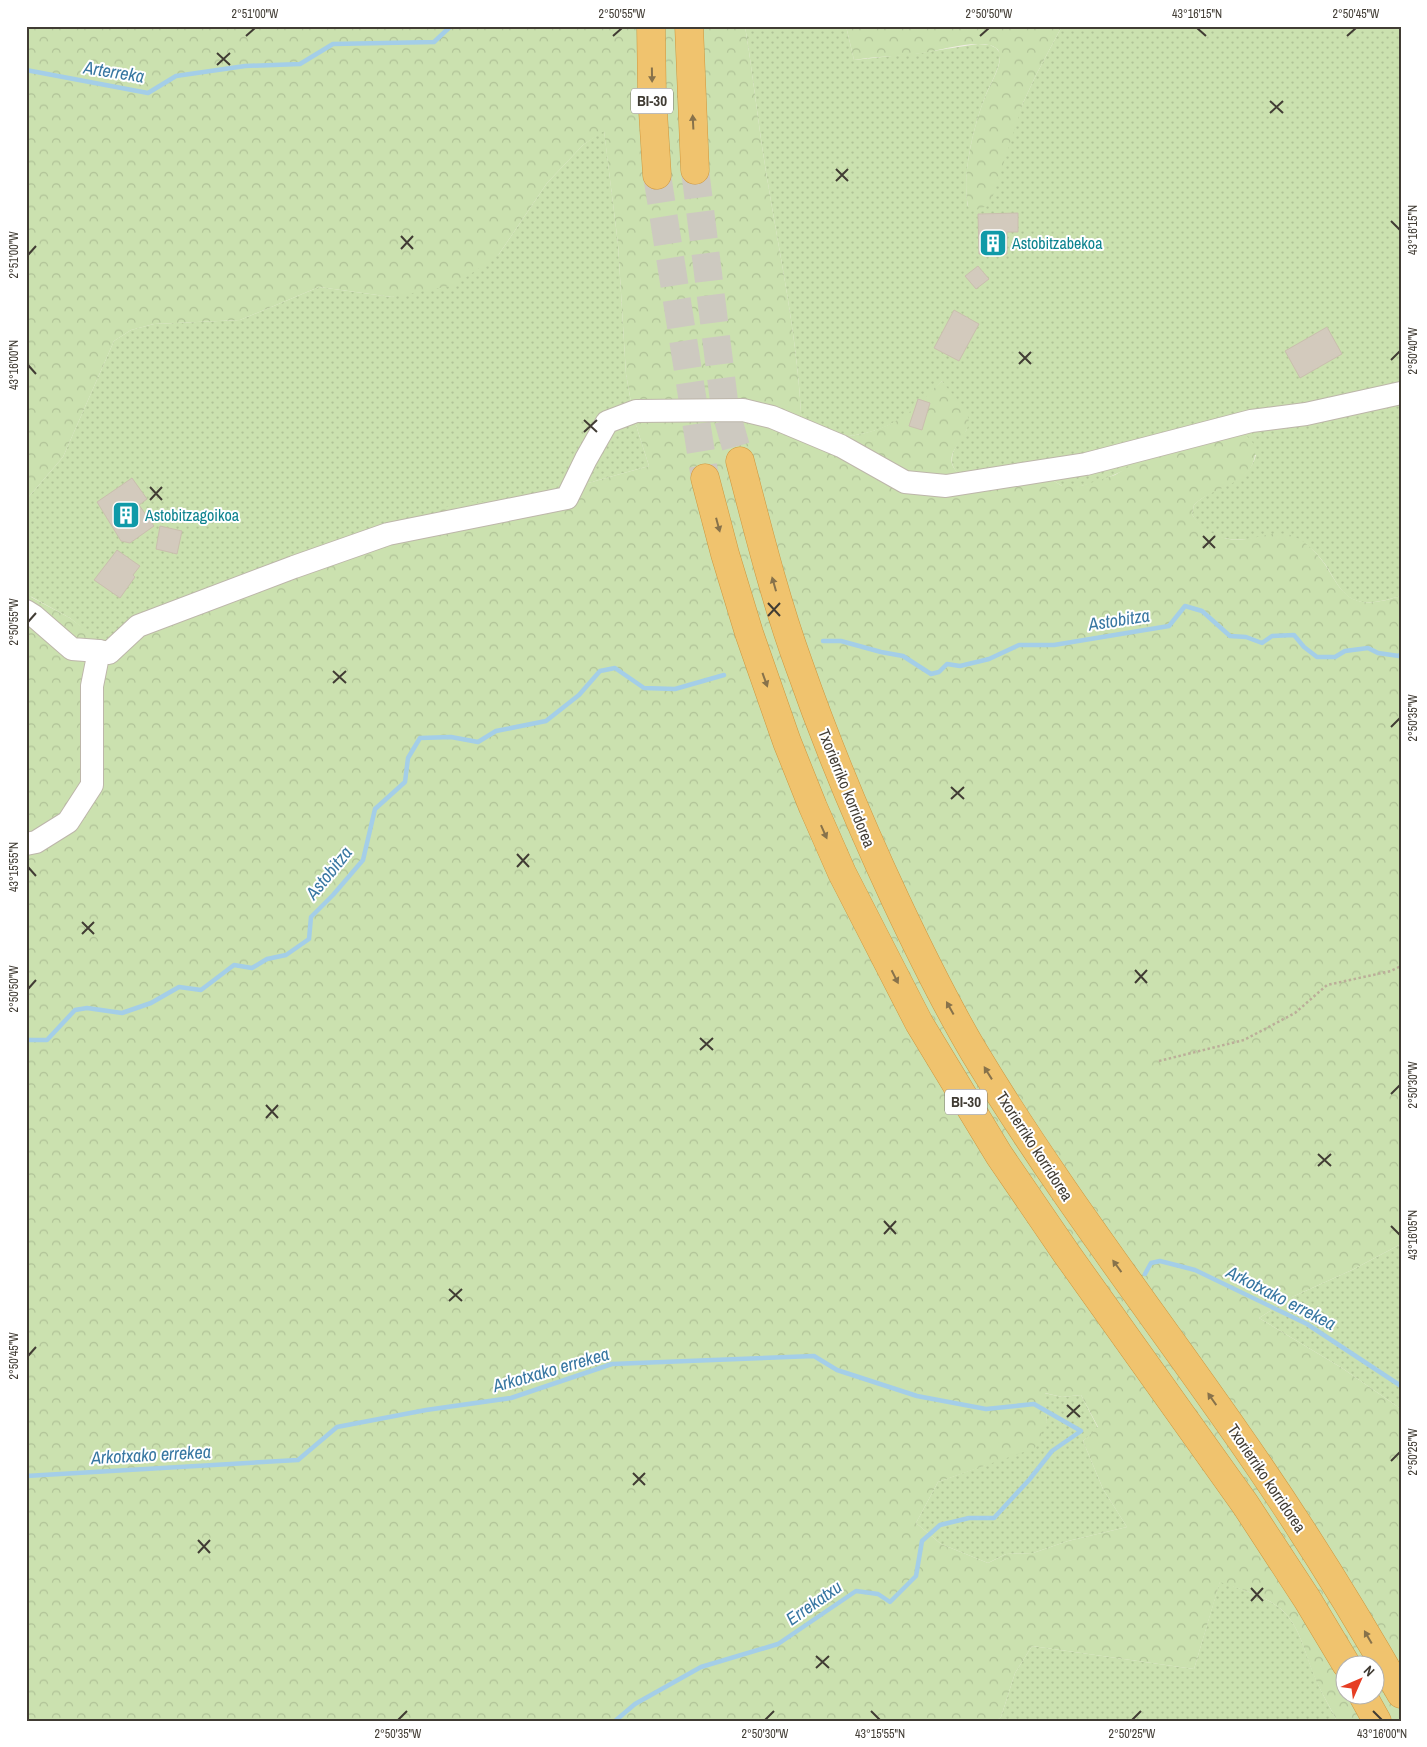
<svg xmlns="http://www.w3.org/2000/svg" width="1427" height="1747" font-family="'Archivo Narrow',sans-serif">
	<style>
		.grass { fill: url(#grass-dots) }
		.forest { fill: url(#forest-crowns); fill-rule: evenodd }
		.lines { fill: none; stroke-linecap: round; stroke-linejoin: round }
		.stream { stroke: #a4cee8; stroke-width: 4.5 }
		.building { fill: #d3cabd; stroke: #cabfae }
		.highway-tunnel { stroke: #cdc9c0; stroke-width: 28; stroke-dasharray: 28 14; stroke-linecap: butt }
		.minor-casing { stroke: #bdb6aa; stroke-width: 24 }
		.highway-casing { stroke: #ce973f; stroke-width: 29 }
		.path { stroke: #bbae99; stroke-width: 2.5; stroke-dasharray: 2.5 2.5; stroke-linecap: butt }
		.minor { stroke: #fff; stroke-width: 22 }
		.highway { stroke: #f0c36e; stroke-width: 28 }
		.oneway { fill: #87724b }
		.ticks { fill: none; stroke: #413c34; stroke-width: 2 }
		.labels { text-anchor: middle; stroke-width: 4; stroke-linejoin: round; paint-order: stroke }
		.shield { fill: #fff; stroke: #7a7671; stroke-width: 1 }
		.shield-label { font-size: 15px; font-weight: bold; fill: #413c34 }
		.culture-label { font-size: 16px; fill: #0d838f; stroke: #fff; text-anchor: start }
		.street-label { font-size: 16px; fill: #413c34; stroke: #fff }
		.water-label { font-size: 18px; font-style: italic; fill: #3877a2; stroke: #fff }
		.neatline { fill: none; stroke: #413c34; stroke-width: 2 }
		.ticks-label { font-size: 12px; text-anchor: middle; fill: #413c34 }
	</style>
	<defs>
		<pattern id="grass-dots" width="8" height="8" patternUnits="userSpaceOnUse" patternTransform="scale(1.25)"><rect width="8" height="8" fill="#cbe1af"/><path d="M2 2h.1M6 6h.1" fill="none" stroke="#b0c297" stroke-width="1.8" stroke-linecap="round"/></pattern>
		<pattern id="forest-crowns" width="20" height="18" patternUnits="userSpaceOnUse" patternTransform="scale(1.25)"><rect width="20" height="18" fill="#cbe1af"/><path d="M2 6a3 3 0 1 1 6 0M12 15a3 3 0 1 1 6 0" fill="none" stroke="#b0c297"/></pattern>
	</defs>
	<rect width="100%" height="100%" fill="#f0ece3"/>
	<g class="grass">
		<path d="M745 26H846L854 60 920 53 978 44 990 45 996 48 1000 53C1001 68 990 83 985 97 973 128 962 174 968 207L1012 132 1023 103 1036 75 1062 26H1401V596C1389 599 1375 604 1362 602 1342 599 1335 579 1325 564 1315 550 1302 539 1285 534 1254 538 1211 551 1192 514L1194 505C1213 485 1248 486 1256 455L1127 469 1098 482 1081 486H1062L1049 478 959 474C943 460 958 443 967 429L942 381C933 390 924 401 915 409 879 437 845 438 802 438 800 335 774 234 760 132 755 97 751 62 745 26Z"/>
		<path d="M604 130 618 244 626 374 634 419 649 466 520 502 103 645 70 618 30 596 26 584V500L63 457 114 341 131 330 154 324 240 320 319 287 392 297 499 254 547 183 583 145Z"/>
		<path d="M1401 1244V1409L1342 1368 1259 1318 1292 1297 1352 1270Z"/>
		<path d="M1044 1393 1062 1397 1081 1395 1098 1428 1083 1441 1103 1489 1127 1527 1068 1541 1033 1553 1006 1554 988 1563 941 1544 916 1523 938 1482 985 1465 1047 1422Z"/>
		<path d="M1220 1581C1238 1589 1261 1594 1277 1606 1299 1622 1303 1648 1313 1672 1319 1689 1329 1705 1337 1721H996L1001 1717 1015 1673 1032 1646 1194 1669Z"/>
	</g>
	<g class="forest">
		<path d="M26 26H745C751 62 755 97 760 132 774 234 800 335 802 438 845 438 879 437 915 408 925 400 932 389 942 381 949 392 966 405 968 417 974 437 936 453 959 474L1049 478 1062 486H1081L1115 475 1160 448 1236 430C1246 435 1257 441 1255 455 1251 486 1212 486 1194 505L1192 514C1197 523 1205 530 1214 534 1246 550 1268 526 1293 536 1305 541 1316 552 1324 563 1335 579 1342 599 1363 602 1375 604 1389 599 1401 596V1244L1352 1270 1292 1297 1259 1318 1342 1368 1401 1409V1721H1337C1329 1705 1319 1689 1313 1673 1303 1648 1299 1622 1277 1606 1261 1594 1238 1589 1220 1582L1194 1669 1032 1646 1015 1673 1001 1717 996 1721H26V584L31 597 70 618 104 644 242 597 449 506 468 502H520L649 466 634 419 626 374 618 244 604 131 583 145 547 183 499 254 455 285 392 297 319 287 240 320 154 324 131 330 114 341 63 457 26 500ZM1045 1393 1062 1397 1081 1395 1098 1427 1083 1441 1103 1489 1127 1527 1068 1541 1033 1553 1006 1554 988 1563 941 1544 916 1523 938 1482 1035 1448 1047 1422ZM1344 1664H1374V1694H1344Z"/>
		<path d="M846 26H1062L1036 75 1023 103 990 205 970 212C959 184 974 124 985 97 990 84 999 71 1000 58 1000 54 999 50 996 48 992 45 986 44 982 44 962 43 941 50 922 53 899 57 876 56 854 60Z"/>
	</g>
	<g class="lines">
		<g class="stream">
			<path d="M26 70 148 93 176 76 245 66 300 64 333 44 434 42 451 26"/>
			<path d="M823 641H841L881 652 903 656 931 674 939 672 947 664 960 666 989 659 1019 645H1054L1169 626 1185 606 1202 611 1230 636 1246 637 1262 643 1272 636 1294 635 1304 647 1317 657H1335L1345 651 1368 648 1378 653 1399 656 1401 654"/>
			<path d="M26 1040H47L75 1010 87 1008 122 1013 151 1003 179 987 201 990 234 965 252 968 267 959 286 955 309 939 311 917 333 895 363 860 375 809 405 782 408 758 420 738 451 737 478 742 496 731 546 721 579 695 600 671 615 668 644 688 675 689 724 675"/>
			<path d="M1145 1274 1151 1263 1160 1261 1195 1270 1307 1324 1401 1386"/>
			<path d="M26 1476 298 1460 337 1427 426 1410 511 1398 612 1364 814 1356 837 1370 917 1396 986 1409 1034 1404 1081 1431 1052 1451 1029 1480 994 1518H969L940 1525 922 1541 916 1576 890 1602 878 1594 856 1591 778 1644 701 1667 635 1704 615 1721"/>
		</g>
	</g>
	<g class="building">
		<path d="M1018 213V232H1007V254H979L978 214Z"/>
		<path d="M978 266 989 279 976 289 965 276Z"/>
		<path d="M954 310 979 324 959 361 934 348Z"/>
		<path d="M1327 327 1342 354 1300 378 1285 351Z"/>
		<path d="M918 399 930 403 922 430 909 426Z"/>
		<path d="M132 478 147 499 139 505 154 526 130 543 121 541 97 502Z"/>
		<path d="M160 526 182 531 177 554 156 549Z"/>
		<path d="M117 550 140 566 133 575 135 577 120 598 94 580Z"/>
	</g>
	<g class="lines">
		<g class="highway-tunnel">
			<path d="M695 170 725 409 740 461"/>
			<path d="M657 175 705 478"/>
		</g>
		<g class="minor-casing">
			<g id="minor">
				<path d="M26 611 34 616 72 649 99 651 109 653 138 626 294 567 388 534 567 498 586 459 607 422 636 411 743 410 772 417 841 446 905 482 946 486 1086 464 1251 421 1306 414 1401 393"/>
				<path d="M26 844 36 842 68 822 92 785V686L99 651"/>
			</g>
		</g>
		<g class="highway-casing">
			<g id="highway">
				<path d="M651 26 652 96 657 175"/>
				<path d="M689 26 695 170"/>
				<path d="M740 461C758 530 775 599 799 665 827 745 860 824 896 901 920 952 945 1003 974 1052 1054 1185 1150 1309 1239 1437 1297 1520 1351 1606 1401 1694"/>
				<path d="M705 478 725 554 749 633 787 742 813 807 842 873 919 1023 999 1155 1066 1253 1245 1504 1307 1599 1346 1664"/>
				<path d="M1362 1694 1377 1721"/>
			</g>
		</g>
		<path class="path" d="M1159 1061 1244 1040 1295 1013 1327 985 1391 971 1401 966"/>
		<use href="#minor" class="minor"/>
		<use href="#highway" class="highway"/>
	</g>
	<defs><path id="oneway-solid" d="M-6-.8H1V-3.2L6.5 0L1 3.2V.8H-6Z" transform="scale(1.25)"/></defs>
	<g class="oneway">
		<use href="#oneway-solid" transform="translate(652 75) rotate(89)"/>
		<use href="#oneway-solid" transform="translate(693 122) rotate(-93)"/>
		<use href="#oneway-solid" transform="translate(718 525) rotate(75)"/>
		<use href="#oneway-solid" transform="translate(774 584) rotate(-106)"/>
		<use href="#oneway-solid" transform="translate(765 680) rotate(70)"/>
		<use href="#oneway-solid" transform="translate(824 832) rotate(66)"/>
		<use href="#oneway-solid" transform="translate(895 977) rotate(63)"/>
		<use href="#oneway-solid" transform="translate(950 1008) rotate(-119)"/>
		<use href="#oneway-solid" transform="translate(988 1073) rotate(-122)"/>
		<use href="#oneway-solid" transform="translate(1117 1266) rotate(-126)"/>
		<use href="#oneway-solid" transform="translate(1212 1399) rotate(-125)"/>
		<use href="#oneway-solid" transform="translate(1368 1637) rotate(-120)"/>
	</g>
	<path class="ticks" d="M1197 28 1206 36M246 36 255 28M613 36 622 28M980 36 989 28M1347 36 1356 28M217 53 230 65M217 65 230 53M1270 101 1283 113M1270 113 1283 101M836 169 848 181M836 181 848 169M1391 221 1400 230M401 236 413 249M401 249 413 236M28 255 36 246M1019 352 1031 364M1391 360 1400 351M1019 364 1031 352M28 365 36 374M584 420 597 432M584 432 597 420M150 487 162 500M150 500 162 487M1203 536 1215 548M1203 548 1215 536M768 603 780 616M768 616 780 603M28 622 36 613M333 671 346 683M333 683 346 671M1391 727 1400 718M951 787 964 799M951 799 964 787M517 854 529 867M28 867 36 876M517 867 529 854M82 922 94 934M82 934 94 922M1135 970 1147 983M1135 983 1147 970M28 989 36 980M700 1038 713 1050M700 1050 713 1038M1391 1094 1400 1085M266 1105 278 1118M266 1118 278 1105M1318 1154 1331 1166M1318 1166 1331 1154M884 1221 896 1234M1391 1226 1400 1235M884 1234 896 1221M449 1289 462 1301M449 1301 462 1289M28 1356 36 1347M1067 1405 1080 1417M1067 1417 1080 1405M1391 1461 1400 1452M633 1473 645 1485M633 1485 645 1473M198 1540 210 1553M198 1553 210 1540M1251 1588 1263 1601M1251 1601 1263 1588M816 1656 829 1668M816 1668 829 1656M871 1711 880 1720M1373 1711 1382 1720M398 1720 407 1711M765 1720 774 1711M1132 1720 1141 1711"/>
	<defs>
		<g id="building-square" transform="scale(1.4375)"><rect x="-9" y="-9" width="18" height="18" rx="4" fill="#0f9aa8" stroke="#fff"/><path d="M-4-6H4V6H1V3H-1V6H-4ZM-2.5-4.3h1.7v1.8h-1.7ZM.8-4.3h1.7v1.8H.8ZM-2.5-1h1.7V.8h-1.7ZM.8-1h1.7V.8H.8Z" fill="#fff"/></g>
	</defs>
	<g fill-rule="evenodd">
		<use href="#building-square" x="993" y="243"/>
		<use href="#building-square" x="126" y="515"/>
	</g>
	<g class="labels">
		<g class="shield">
			<rect x="631" y="88.5" width="42" height="25" rx="4"/>
			<rect x="945" y="1089.5" width="42" height="25" rx="4"/>
		</g>
		<g class="shield-label">
			<text x="652" y="106">BI-30</text>
			<text x="966" y="1107">BI-30</text>
		</g>
		<g class="culture-label">
			<text x="1012" y="249">Astobitzabekoa</text>
			<text x="145" y="521">Astobitzagoikoa</text>
		</g>
		<g class="street-label">
			<text transform="translate(847 788) rotate(68)" y="6">Txorierriko korridorea</text>
			<text transform="translate(1035 1146) rotate(57)" y="6">Txorierriko korridorea</text>
			<text transform="translate(1267 1478) rotate(56)" y="6">Txorierriko korridorea</text>
		</g>
		<g class="water-label">
			<text transform="translate(114 72) rotate(9)" y="6">Arterreka</text>
			<text transform="translate(1119 620) rotate(-9)" y="6">Astobitza</text>
			<text transform="translate(329 873) rotate(-51)" y="6">Astobitza</text>
			<text transform="translate(1281 1298) rotate(27)" y="6">Arkotxako errekea</text>
			<text transform="translate(551 1370) rotate(-16)" y="6">Arkotxako errekea</text>
			<text transform="translate(151 1455) rotate(-3)" y="6">Arkotxako errekea</text>
			<text transform="translate(814 1603) rotate(-35)" y="6">Errekatxu</text>
		</g>
	</g>
	<rect width="1427" height="1747" fill="none" stroke="#ffffff" stroke-width="55"/>
	<g transform="translate(1360 1680) rotate(45)"><circle r="24" fill="#ffffff" stroke="#b3b1ae"/>
	<path d="M0-4L9 19L0 12L-9 19Z" fill="#e63e24"/>
	<text y="-8" font-size="14" font-weight="bold" text-anchor="middle" fill="#413c34">N</text>
	</g>
	<rect x="28" y="28" width="1372" height="1692" class="neatline"/>
	<g class="ticks-label">
		<text x="255" y="18">2°51'00"W</text>
		<text x="622" y="18">2°50'55"W</text>
		<text x="989" y="18">2°50'50"W</text>
		<text x="1197" y="18">43°16'15"N</text>
		<text x="1356" y="18">2°50'45"W</text>
		<text transform="translate(1413 230) rotate(-90)" y="4">43°16'15"N</text>
		<text transform="translate(14 255) rotate(-90)" y="4">2°51'00"W</text>
		<text transform="translate(1413 351) rotate(-90)" y="4">2°50'40"W</text>
		<text transform="translate(14 365) rotate(-90)" y="4">43°16'00"N</text>
		<text transform="translate(14 622) rotate(-90)" y="4">2°50'55"W</text>
		<text transform="translate(1413 718) rotate(-90)" y="4">2°50'35"W</text>
		<text transform="translate(14 867) rotate(-90)" y="4">43°15'55"N</text>
		<text transform="translate(14 989) rotate(-90)" y="4">2°50'50"W</text>
		<text transform="translate(1413 1085) rotate(-90)" y="4">2°50'30"W</text>
		<text transform="translate(1413 1235) rotate(-90)" y="4">43°16'05"N</text>
		<text transform="translate(14 1356) rotate(-90)" y="4">2°50'45"W</text>
		<text transform="translate(1413 1452) rotate(-90)" y="4">2°50'25"W</text>
		<text x="398" y="1738">2°50'35"W</text>
		<text x="765" y="1738">2°50'30"W</text>
		<text x="880" y="1738">43°15'55"N</text>
		<text x="1132" y="1738">2°50'25"W</text>
		<text x="1382" y="1738">43°16'00"N</text>
	</g>
</svg>
